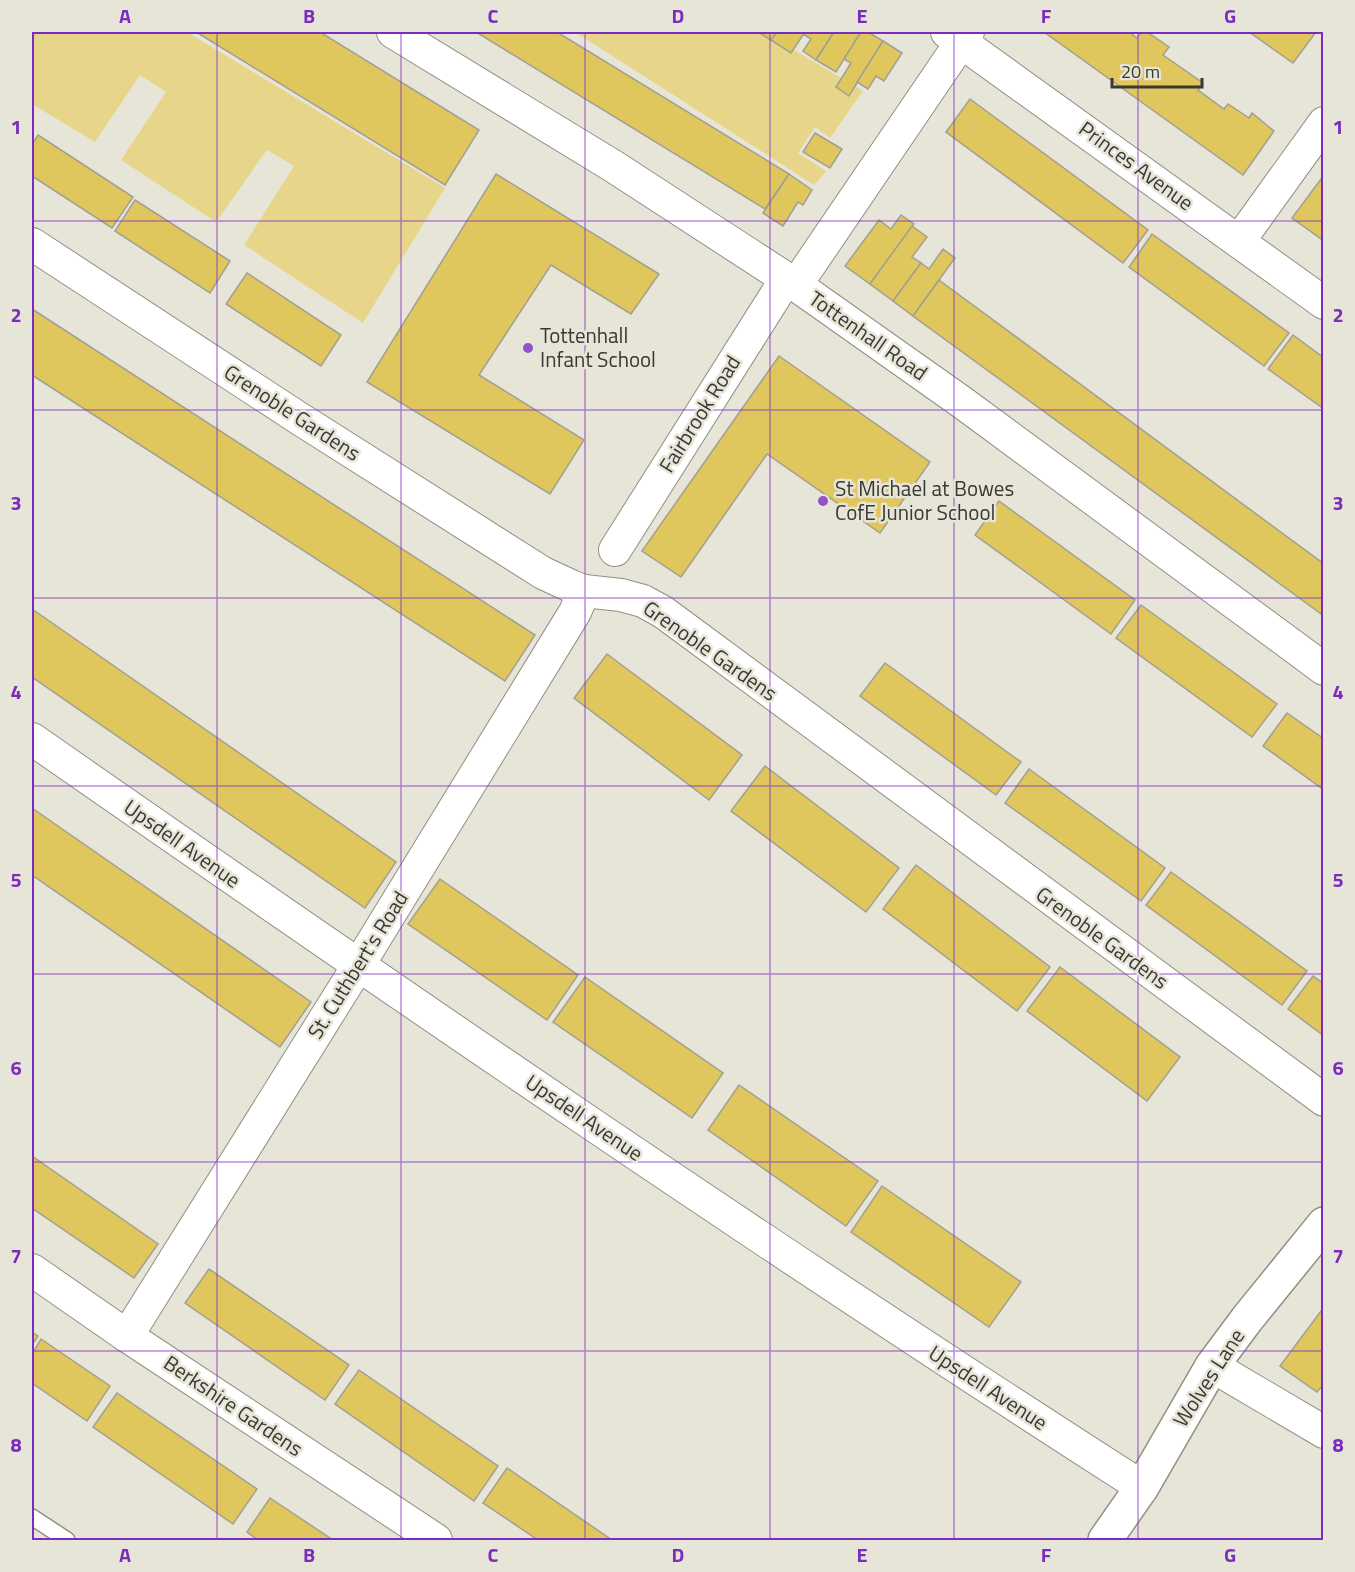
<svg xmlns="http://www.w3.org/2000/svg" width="1355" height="1572" font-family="'Titillium Web',sans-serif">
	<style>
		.green { fill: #e7d68a }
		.building { fill: #dfc75d; stroke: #a29f93; stroke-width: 1.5 }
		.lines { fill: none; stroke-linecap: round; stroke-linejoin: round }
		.service-casing { stroke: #928f83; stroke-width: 18 }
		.minor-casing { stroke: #928f83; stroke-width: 34 }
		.tertiary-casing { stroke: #928f83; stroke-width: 36 }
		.service { stroke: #fff; stroke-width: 15 }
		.minor { stroke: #fff; stroke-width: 32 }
		.tertiary { stroke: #fff; stroke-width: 33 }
		.grid { fill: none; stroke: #7b2cbf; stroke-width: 1.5; stroke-opacity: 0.55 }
		.poi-dot { fill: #9353c8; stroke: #e7e5d7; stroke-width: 2 }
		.labels { text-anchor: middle; stroke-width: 5; stroke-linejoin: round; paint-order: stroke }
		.street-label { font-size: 21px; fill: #393833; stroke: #e7e5d7 }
		.poi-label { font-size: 21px; fill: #393833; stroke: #e7e5d7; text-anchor: start }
		.neatline { fill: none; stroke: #7b2cbf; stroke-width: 2 }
		.grid-label { font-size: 20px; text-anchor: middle; font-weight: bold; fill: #7b2cbf }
	</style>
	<rect width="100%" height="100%" fill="#e7e5d7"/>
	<g class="green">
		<path d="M32 32H187L445 188 363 323 244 245 294 166 267 150 216 222 121 160 166 92 140 75 95 142 32 104Z"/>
		<path d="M575 32H764L863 91 830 138 815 127 798 153 826 171 814 185Z"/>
	</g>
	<g class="building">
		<path d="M196 32H320L479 130 445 185Z"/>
		<path d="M476 32H557L789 174 765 209Z"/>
		<path d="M758 32H777L771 40Z"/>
		<path d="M777 32H805L791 53 771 40Z"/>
		<path d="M805 32H834L816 60 803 51 811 39 803 34Z"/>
		<path d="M834 32H861L836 72 816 60Z"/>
		<path d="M861 32H868L883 41 849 96 836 87 851 63 844 59Z"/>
		<path d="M1044 32H1129L1137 38 1142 32H1147L1169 47 1163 55 1203 83 1198 90 1224 109 1228 104 1249 118 1252 113 1274 131 1243 175Z"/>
		<path d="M1249 32H1316L1293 63Z"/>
		<path d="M883 41 902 53 884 81 876 76 868 89 857 82Z"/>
		<path d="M970 99 1148 230 1123 263 946 132Z"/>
		<path d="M815 133 842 149 830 168 803 152Z"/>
		<path d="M38 135 133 197 112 228 32 176V145Z"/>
		<path d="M496 174 659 274 631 314 551 265 479 375 584 440 550 494 367 382Z"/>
		<path d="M789 174 812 190 803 205 798 202 783 226 763 213Z"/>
		<path d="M1324 175V241L1292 218Z"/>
		<path d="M135 200 230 261 210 293 115 231Z"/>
		<path d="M901 215 914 224 870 284 845 266 879 220 891 229Z"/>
		<path d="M912 226 927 237 912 257 921 263 893 301 870 284Z"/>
		<path d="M1152 234 1289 333 1264 366 1129 267Z"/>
		<path d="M943 249 955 258 913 316 893 301 921 263 929 269Z"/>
		<path d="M247 273 341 335 321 366 226 304Z"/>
		<path d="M939 280 1324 564V616L913 316Z"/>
		<path d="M32 309 535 635 505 681 32 375Z"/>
		<path d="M1293 335 1324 358V409L1268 369Z"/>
		<path d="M779 356 930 462 880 533 767 454 681 577 642 551Z"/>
		<path d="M999 501 1135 600 1111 634 975 535Z"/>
		<path d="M1141 605 1277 704 1252 737 1116 638Z"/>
		<path d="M32 609 396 862 365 908 32 677Z"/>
		<path d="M607 654 742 755 709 800 574 698Z"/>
		<path d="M885 663 1021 762 996 795 860 696Z"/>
		<path d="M1287 713 1324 739V790L1263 746Z"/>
		<path d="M765 766 899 868 866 912 731 811Z"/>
		<path d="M1029 769 1165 868 1141 901 1005 803Z"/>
		<path d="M32 808 311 1002 280 1047 32 875Z"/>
		<path d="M916 865 1050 967 1017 1011 883 909Z"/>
		<path d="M1171 872 1307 971 1282 1005 1146 905Z"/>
		<path d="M440 879 578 975 547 1020 408 924Z"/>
		<path d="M1060 967 1180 1057 1147 1101 1027 1011Z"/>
		<path d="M1313 976 1324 984V1036L1288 1009Z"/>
		<path d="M585 977 723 1073 692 1118 553 1022Z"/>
		<path d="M739 1085 878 1181 846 1226 708 1130Z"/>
		<path d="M32 1156 158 1244 134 1278 32 1208Z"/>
		<path d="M882 1186 1021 1282 989 1327 851 1232Z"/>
		<path d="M209 1269 349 1365 325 1400 185 1303Z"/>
		<path d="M1324 1307V1384L1317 1392 1280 1366Z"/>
		<path d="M32 1332 38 1336 32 1345Z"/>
		<path d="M41 1339 110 1386 87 1421 32 1383V1354Z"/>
		<path d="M359 1370 498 1466 474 1501 335 1404Z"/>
		<path d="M117 1393 257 1489 233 1524 93 1427Z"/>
		<path d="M507 1468 612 1540H538L483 1503Z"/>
		<path d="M270 1498 333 1540H258L247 1532Z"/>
	</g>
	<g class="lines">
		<g class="service-casing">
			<path id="service" d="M32 1517 67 1540"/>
		</g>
		<g class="minor-casing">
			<g id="minor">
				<path d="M393 32 613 166 796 285 963 403 1324 669"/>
				<path d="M947 32 1324 303"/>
				<path d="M1239 241 1324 123"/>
				<path d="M32 244 300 419 543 573 571 586 584 591 621 595 643 601 663 612 1324 1100"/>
				<path d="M796 285 968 32"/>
				<path d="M615 550 786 279"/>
				<path d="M32 739C398 994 766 1246 1142 1487"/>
				<path d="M32 1270 127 1336 436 1540"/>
				<path d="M127 1336 358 966 575 612 584 591"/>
				<path d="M1212 1366 1324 1432"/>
			</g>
		</g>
		<g class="tertiary-casing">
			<path id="tertiary" d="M1105 1540 1142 1487 1212 1366 1247 1319 1324 1224"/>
		</g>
		<use href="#service" class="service"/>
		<use href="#minor" class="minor"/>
		<use href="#tertiary" class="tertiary"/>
	</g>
	<path class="grid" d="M217 32V1540M401 32V1540M585 32V1540M770 32V1540M954 32V1540M1138 32V1540M32 221H1324M32 410H1324M32 598H1324M32 786H1324M32 974H1324M32 1162H1324M32 1351H1324"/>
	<g class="poi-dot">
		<circle cx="528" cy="348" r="6"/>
		<circle cx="823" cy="501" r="6"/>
	</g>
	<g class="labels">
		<g class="street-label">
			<text transform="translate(1136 166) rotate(36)" y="7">Princes Avenue</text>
			<text transform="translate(868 336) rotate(35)" y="7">Tottenhall Road</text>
			<text transform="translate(292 413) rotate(33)" y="7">Grenoble Gardens</text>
			<text transform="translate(700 414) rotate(-58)" y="7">Fairbrook Road</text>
			<text transform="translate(710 651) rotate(35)" y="7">Grenoble Gardens</text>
			<text transform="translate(182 844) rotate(35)" y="7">Upsdell Avenue</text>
			<text transform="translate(1102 938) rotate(36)" y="7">Grenoble Gardens</text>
			<text transform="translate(358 965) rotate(-58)" y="7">St. Cuthbert's Road</text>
			<text transform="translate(584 1118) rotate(34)" y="7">Upsdell Avenue</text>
			<text transform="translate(1209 1378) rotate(-57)" y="7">Wolves Lane</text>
			<text transform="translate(988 1388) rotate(33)" y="7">Upsdell Avenue</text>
			<text transform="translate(233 1406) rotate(34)" y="7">Berkshire Gardens</text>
		</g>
		<g class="poi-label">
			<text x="540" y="343">Tottenhall<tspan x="540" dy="24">Infant School</tspan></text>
			<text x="835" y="496">St Michael at Bowes<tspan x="835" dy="24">CofE Junior School</tspan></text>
		</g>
	</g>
	<rect width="1355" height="1572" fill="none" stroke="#e7e5d7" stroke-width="66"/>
	<path d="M1112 78v9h90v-9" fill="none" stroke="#393833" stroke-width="3"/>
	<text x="1121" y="78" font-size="18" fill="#393833" stroke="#e7e5d7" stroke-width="4.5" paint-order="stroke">20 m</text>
	<rect x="33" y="33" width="1289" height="1506" class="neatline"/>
	<g class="grid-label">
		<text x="125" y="23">A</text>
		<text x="309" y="23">B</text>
		<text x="493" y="23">C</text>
		<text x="678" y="23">D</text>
		<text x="862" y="23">E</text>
		<text x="1046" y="23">F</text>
		<text x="1230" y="23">G</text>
		<text x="16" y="134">1</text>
		<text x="1338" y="134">1</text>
		<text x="16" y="322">2</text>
		<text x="1338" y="322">2</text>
		<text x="16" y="510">3</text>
		<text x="1338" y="510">3</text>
		<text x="16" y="699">4</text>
		<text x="1338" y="699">4</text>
		<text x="16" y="887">5</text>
		<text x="1338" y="887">5</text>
		<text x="16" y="1075">6</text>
		<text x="1338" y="1075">6</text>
		<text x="16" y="1263">7</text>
		<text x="1338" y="1263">7</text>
		<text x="16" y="1452">8</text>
		<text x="1338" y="1452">8</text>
		<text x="125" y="1562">A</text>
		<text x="309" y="1562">B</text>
		<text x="493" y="1562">C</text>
		<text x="678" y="1562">D</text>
		<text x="862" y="1562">E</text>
		<text x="1046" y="1562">F</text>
		<text x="1230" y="1562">G</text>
	</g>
</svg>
